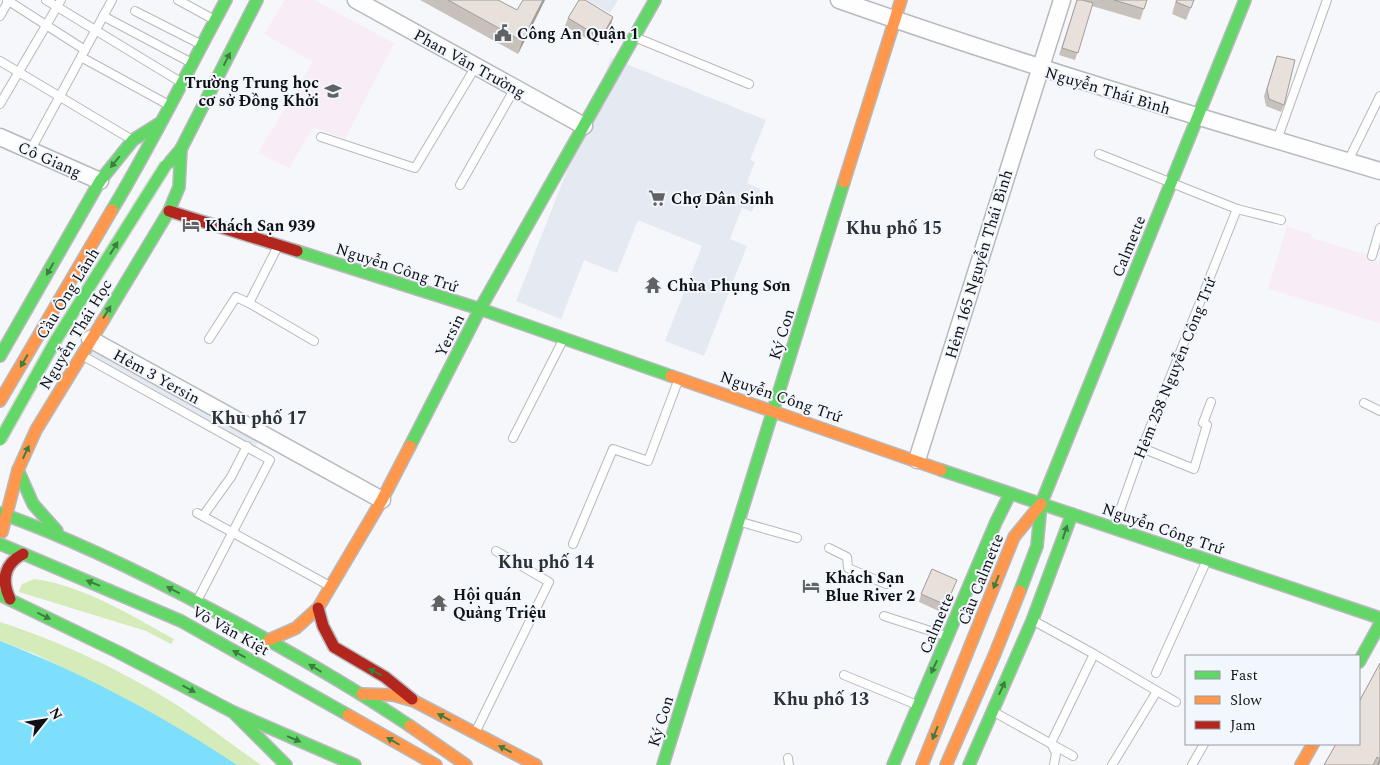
<svg xmlns="http://www.w3.org/2000/svg" width="1380" height="765" font-family="Spectral,serif">
	<style>
		.built { fill: #e4e9f2 }
		.education { fill: #f8edf6 }
		.green { fill: #d6ebba }
		.water { fill: #7ddffb }
		.lines { fill: none; stroke-linecap: round; stroke-linejoin: round }
		.lane-casing { stroke: #b7b9bc; stroke-width: 10 }
		.street-casing { stroke: #b7b9bc; stroke-width: 19 }
		.fast-casing { stroke: #b7b9bc; stroke-width: 14 }
		.slow-casing { stroke: #b7b9bc; stroke-width: 14 }
		.jam-casing { stroke: #b7b9bc; stroke-width: 14 }
		.lane { stroke: #fefefe; stroke-width: 8 }
		.street { stroke: #fefefe; stroke-width: 16 }
		.fast { stroke: #63d668; stroke-width: 11 }
		.slow { stroke: #ff974d; stroke-width: 11 }
		.jam { stroke: #b3261e; stroke-width: 11 }
		.fast-bridge-casing { stroke: #d0d1d3; stroke-width: 14; stroke-linecap: butt }
		.fast-bridge { stroke: #63d668; stroke-width: 11 }
		.wall { fill: #c8c1bb }
		.shaded-wall { fill: #a29d99 }
		.building { fill: #e8e0da; stroke: #a29d99 }
		.oneway { fill: #3e7d42 }
		.labels { text-anchor: middle; stroke-width: 4; stroke-linejoin: round; paint-order: stroke }
		.poi-label { font-size: 16px; font-weight: bold; fill: #101114; stroke: #f2f6fd; text-anchor: start }
		.street-label { font-size: 16px; fill: #101114; stroke: #f2f6fd }
		.neighbourhood-label { font-size: 18px; font-weight: bold; fill: #2d3035; stroke: #f2f6fd }
	</style>
	<rect width="100%" height="100%" fill="#f5f7fa"/>
	<g class="built">
		<path d="M586 0H618L610 13Z"/>
		<path d="M611 58 766 120 750 160 755 162 747 183 761 189 752 212 742 208 730 239 747 246 704 356 665 341 702 246 638 220 617 273 584 260 561 319 516 301Z"/>
		<path d="M92 343 261 436 254 449 86 355Z"/>
	</g>
	<g class="education">
		<path d="M285 0H314L394 43 345 139 313 127 289 168 258 153 313 62 264 34Z"/>
		<path d="M1380 218V248L1376 261 1380 263V323L1268 289 1287 226 1312 234 1311 238 1368 255Z"/>
	</g>
	<g class="green">
		<path d="M34 579C85 586 130 615 174 639L171 644 146 631 19 592 22 584Z"/>
		<path d="M0 622C62 642 125 672 180 707 208 726 234 746 261 765H237L128 700 35 654 0 641Z"/>
	</g>
	<path class="water" d="M0 641C83 673 163 716 237 765H0Z"/>
	<g class="lines">
		<g class="lane-casing">
			<g id="lane">
				<path d="M7 0 85 50"/>
				<path d="M46 0 179 81"/>
				<path d="M178 0 211 18"/>
				<path d="M135 11 198 43"/>
				<path d="M0 16 9 0"/>
				<path d="M103 16 188 61"/>
				<path d="M637 38 749 84"/>
				<path d="M81 57 167 104"/>
				<path d="M0 61 129 138"/>
				<path d="M0 104 61 0"/>
				<path d="M321 137 415 168 476 66"/>
				<path d="M1277 140 1327 0"/>
				<path d="M30 151 112 0"/>
				<path d="M1099 154 1237 209 1281 220"/>
				<path d="M1348 161 1380 96"/>
				<path d="M460 185 515 88"/>
				<path d="M277 248 249 303 314 341"/>
				<path d="M1372 256 1380 228"/>
				<path d="M209 339 236 297 249 303"/>
				<path d="M85 357 270 460 198 599"/>
				<path d="M1364 403 1380 411"/>
				<path d="M513 438 563 340"/>
				<path d="M1142 448 1194 469 1207 425 1203 423 1211 402"/>
				<path d="M197 513 328 585"/>
				<path d="M203 516 231 477 247 446"/>
				<path d="M741 522 797 538"/>
				<path d="M1114 527 1142 448 1237 209"/>
				<path d="M573 544 613 449 648 461 678 381"/>
				<path d="M829 548 847 557 848 568 886 584"/>
				<path d="M884 616 946 636"/>
				<path d="M1034 621 1094 654 1051 743 1056 753 1054 765"/>
				<path d="M1094 654 1157 691"/>
				<path d="M1156 673 1206 562"/>
				<path d="M844 675 917 705"/>
				<path d="M994 712 1073 756"/>
				<path d="M477 729 549 582 496 551"/>
				<path d="M788 758 789 765"/>
				<path d="M1112 765 1157 691 1176 702"/>
				<path d="M1192 765 1204 744"/>
			</g>
		</g>
		<g class="street-casing">
			<g id="street">
				<path d="M356 0 584 126"/>
				<path d="M839 0C1018 63 1198 117 1380 171"/>
				<path d="M0 137 100 181"/>
				<path d="M90 339 382 500"/>
				<path d="M917 460 1062 0"/>
			</g>
		</g>
		<g class="fast-casing">
			<g id="fast">
				<path d="M170 162 181 149 257 0"/>
				<path d="M112 210C153 142 188 70 226 0"/>
				<path d="M297 251 480 309 671 376"/>
				<path d="M104 319 169 211 179 187 181 149"/>
				<path d="M0 356 100 181 133 140 160 123"/>
				<path d="M410 446 480 309 655 0"/>
				<path d="M18 470 33 504 57 531"/>
				<path d="M941 470 1380 618"/>
				<path d="M0 513C73 539 142 573 210 609 279 645 346 683 410 726"/>
				<path d="M0 544 181 621 348 715"/>
				<path d="M1020 591 1037 546 1041 504 1245 0"/>
				<path d="M0 595 118 652 233 712 355 765"/>
				<path d="M1359 662 1380 624"/>
				<path d="M235 714 286 765"/>
				<path d="M663 765 844 182"/>
				<path d="M893 765 996 522 1010 494"/>
				<path d="M969 765 1032 621 1072 514"/>
			</g>
		</g>
		<g class="slow-casing">
			<g id="slow">
				<path d="M844 182 901 0"/>
				<path d="M671 376 941 470"/>
				<path d="M0 401 112 210"/>
				<path d="M2 532 18 470 36 430 104 319"/>
				<path d="M269 640 296 628 318 608 382 500 410 446"/>
				<path d="M362 694 393 695 414 701 536 765"/>
				<path d="M348 715 436 765"/>
				<path d="M410 726 466 765"/>
				<path d="M922 765 1014 537 1041 504"/>
				<path d="M946 765 994 656 1020 591"/>
				<path d="M1301 765 1313 744"/>
			</g>
		</g>
		<g class="jam-casing">
			<g id="jam">
				<path d="M169 211 297 251"/>
				<path d="M10 599C1 580 4 564 23 554"/>
				<path d="M318 608 323 626 334 647 385 677 412 699"/>
			</g>
		</g>
		<use href="#lane" class="lane"/>
		<use href="#street" class="street"/>
		<use href="#fast" class="fast"/>
		<use href="#slow" class="slow"/>
		<use href="#jam" class="jam"/>
		<g class="fast-bridge-casing">
			<path id="fast-bridge" d="M0 440 56 340 166 165"/>
		</g>
		<use href="#fast-bridge" class="fast-bridge"/>
	</g>
	<g class="wall">
		<path d="M420 0H498L517 10 545 0 518 54Z"/>
		<path d="M1083 0H1147L1140 20 1092 6 1075 60 1059 55 1075 6Z"/>
		<path d="M1176 0H1194L1186 20 1172 14Z"/>
		<path d="M613 17 611 24 598 45 565 26 568 18Z"/>
		<path d="M1277 56 1284 105 1281 112 1266 106 1264 96Z"/>
		<path d="M954 587 943 613 919 602 921 594Z"/>
		<path d="M1380 663V763L1379 765H1324Z"/>
	</g>
	<g class="shaded-wall">
		<path d="M543 0H545L518 54 522 41Z"/>
		<path d="M613 17 611 24 598 45 601 38Z"/>
		<path d="M1380 758V763L1379 765H1377Z"/>
	</g>
	<g class="building">
		<path d="M448 0H498L517 10 523 0H543L522 41Z"/>
		<path d="M579 0H585L613 17 601 38 568 18Z"/>
		<path d="M1077 0H1082L1093 3 1078 53 1062 48Z"/>
		<path d="M1114 0H1147L1144 9Z"/>
		<path d="M1177 0H1194L1191 8 1176 2Z"/>
		<path d="M1277 56 1295 60 1284 105 1269 99 1267 89Z"/>
		<path d="M932 569 957 580 946 605 921 594Z"/>
		<path d="M1380 663V759L1377 757 1373 765H1324L1336 744H1359V702Z"/>
	</g>
	<defs><path id="oneway-solid" d="M-6-.8H1V-3.2L6.5 0L1 3.2V.8H-6Z" transform="scale(1.25)"/></defs>
	<g class="oneway">
		<use href="#oneway-solid" transform="translate(227 59) rotate(-63)"/>
		<use href="#oneway-solid" transform="translate(115 162) rotate(129)"/>
		<use href="#oneway-solid" transform="translate(114 248) rotate(-58)"/>
		<use href="#oneway-solid" transform="translate(50 269) rotate(120)"/>
		<use href="#oneway-solid" transform="translate(107 312) rotate(-58)"/>
		<use href="#oneway-solid" transform="translate(24 361) rotate(120)"/>
		<use href="#oneway-solid" transform="translate(26 452) rotate(-65)"/>
		<use href="#oneway-solid" transform="translate(1065 532) rotate(-71)"/>
		<use href="#oneway-solid" transform="translate(996 582) rotate(112)"/>
		<use href="#oneway-solid" transform="translate(93 583) rotate(-158)"/>
		<use href="#oneway-solid" transform="translate(173 590) rotate(-153)"/>
		<use href="#oneway-solid" transform="translate(44 616) rotate(26)"/>
		<use href="#oneway-solid" transform="translate(239 654) rotate(-151)"/>
		<use href="#oneway-solid" transform="translate(934 667) rotate(115)"/>
		<use href="#oneway-solid" transform="translate(315 668) rotate(-149)"/>
		<use href="#oneway-solid" transform="translate(375 672) rotate(-153)"/>
		<use href="#oneway-solid" transform="translate(1002 688) rotate(-66)"/>
		<use href="#oneway-solid" transform="translate(189 689) rotate(28)"/>
		<use href="#oneway-solid" transform="translate(444 717) rotate(-152)"/>
		<use href="#oneway-solid" transform="translate(935 733) rotate(112)"/>
		<use href="#oneway-solid" transform="translate(294 739) rotate(23)"/>
		<use href="#oneway-solid" transform="translate(393 741) rotate(-150)"/>
		<use href="#oneway-solid" transform="translate(505 749) rotate(-153)"/>
	</g>
	<defs>
		<g id="civic-bare" transform="scale(1.35)"><path d="M-.6-6.5H3V-4.5H.6V-3L4-1V1h2V6H-6V1h2V-1L-.6-3ZM-1.2 2.5V6h2.4V2.5Z" fill="#606264" stroke="#f2f6fd" stroke-width="2.5" paint-order="stroke"/></g>
		<g id="school-bare" transform="scale(1.35)"><path d="M0-5L7-2L0 1L-7-2ZM-4 1L0 2.5L4 1V4Q0 6-4 4Z" fill="#606264" stroke="#f2f6fd" stroke-width="2.5" paint-order="stroke"/></g>
		<g id="supermarket-bare" transform="scale(1.35)"><path d="M-6-5.5h2.5l.6 2H6L4.5 2H-2.5L-4.4-4H-6ZM-1.5 3.2a1.3 1.3 0 1 0 .1 0ZM3 3.2a1.3 1.3 0 1 0 .1 0Z" fill="#606264" stroke="#f2f6fd" stroke-width="2.5" paint-order="stroke"/></g>
		<g id="hotel-bare" transform="scale(1.35)"><path d="M-6-4.5h1.5V1H6V5H4.5V3h-9V5H-6ZM-4 0a1.8 1.8 0 1 1 3.6 0ZM.5 0V-2.5h3Q6-2.5 6 0Z" fill="#606264" stroke="#f2f6fd" stroke-width="2.5" paint-order="stroke"/></g>
		<g id="temple-bare" transform="scale(1.35)"><path d="M0-6L5-2H3V0L6.5 2.5H4V6H1.5V3h-3V6H-4V2.5H-6.5L-3 0V-2H-5Z" fill="#606264" stroke="#f2f6fd" stroke-width="2.5" paint-order="stroke"/></g>
	</defs>
	<g fill-rule="evenodd">
		<use href="#civic-bare" x="503" y="33"/>
		<use href="#school-bare" x="333" y="91"/>
		<use href="#supermarket-bare" x="657" y="198"/>
		<use href="#hotel-bare" x="191" y="225"/>
		<use href="#temple-bare" x="653" y="285"/>
		<use href="#hotel-bare" x="811" y="586"/>
		<use href="#temple-bare" x="439" y="603"/>
	</g>
	<g class="labels">
		<g class="poi-label">
			<text x="517" y="39">Công An Quận 1</text>
			<text x="319" y="88" text-anchor="end">Trường Trung học<tspan x="319" dy="18">cơ sở Đồng Khởi</tspan></text>
			<text x="671" y="204">Chợ Dân Sinh</text>
			<text x="205" y="231">Khách Sạn 939</text>
			<text x="667" y="291">Chùa Phụng Sơn</text>
			<text x="825" y="583">Khách Sạn<tspan x="825" dy="18">Blue River 2</tspan></text>
			<text x="453" y="600">Hội quán<tspan x="453" dy="18">Quảng Triệu</tspan></text>
		</g>
		<g class="street-label">
			<text transform="translate(470 63) rotate(29)" y="6">Phan Văn Trường</text>
			<text transform="translate(1108 90) rotate(17)" y="6">Nguyễn Thái Bình</text>
			<text transform="translate(50 159) rotate(24)" y="6">Cô Giang</text>
			<text transform="translate(1128 246) rotate(-68)" y="6">Calmette</text>
			<text transform="translate(978 264) rotate(-73)" y="6">Hẻm 165 Nguyễn Thái Bình</text>
			<text transform="translate(397 267) rotate(18)" y="6">Nguyễn Công Trứ</text>
			<text transform="translate(67 293) rotate(-58)" y="6">Cầu Ông Lãnh</text>
			<text transform="translate(75 334) rotate(-59)" y="6">Nguyễn Thái Học</text>
			<text transform="translate(781 334) rotate(-73)" y="6">Ký Con</text>
			<text transform="translate(449 335) rotate(-63)" y="6">Yersin</text>
			<text transform="translate(1174 368) rotate(-68)" y="6">Hẻm 258 Nguyễn Công Trứ</text>
			<text transform="translate(157 376) rotate(29)" y="6">Hẻm 3 Yersin</text>
			<text transform="translate(781 396) rotate(19)" y="6">Nguyễn Công Trứ</text>
			<text transform="translate(1163 528) rotate(19)" y="6">Nguyễn Công Trứ</text>
			<text transform="translate(980 579) rotate(-68)" y="6">Cầu Calmette</text>
			<text transform="translate(936 623) rotate(-67)" y="6">Calmette</text>
			<text transform="translate(231 630) rotate(29)" y="6">Võ Văn Kiệt</text>
			<text transform="translate(660 721) rotate(-73)" y="6">Ký Con</text>
		</g>
		<g class="neighbourhood-label">
			<text x="894" y="234">Khu phố 15</text>
			<text x="259" y="424">Khu phố 17</text>
			<text x="546" y="568">Khu phố 14</text>
			<text x="821" y="705">Khu phố 13</text>
		</g>
	</g>
	<rect x="1185" y="655" width="175" height="90" fill="#f2f6fd" stroke="#989aa0"/>
	<rect x="1195" y="671" width="25" height="8" fill="#63d668" stroke="#989aa0"/>
	<text x="1230" y="680" font-size="15" fill="#101114">Fast</text>
	<rect x="1195" y="696" width="25" height="8" fill="#ff974d" stroke="#989aa0"/>
	<text x="1230" y="705" font-size="15" fill="#101114">Slow</text>
	<rect x="1195" y="721" width="25" height="8" fill="#b3261e" stroke="#989aa0"/>
	<text x="1230" y="730" font-size="15" fill="#101114">Jam</text>
	<g transform="translate(45 720) rotate(60)" stroke="#f2f6fd" stroke-width="4" paint-order="stroke">
	<path d="M0-4L9 19L0 12L-9 19Z" fill="#101114"/>
	<text y="-8" font-size="14" font-weight="bold" text-anchor="middle" fill="#101114">N</text>
	</g>
</svg>
